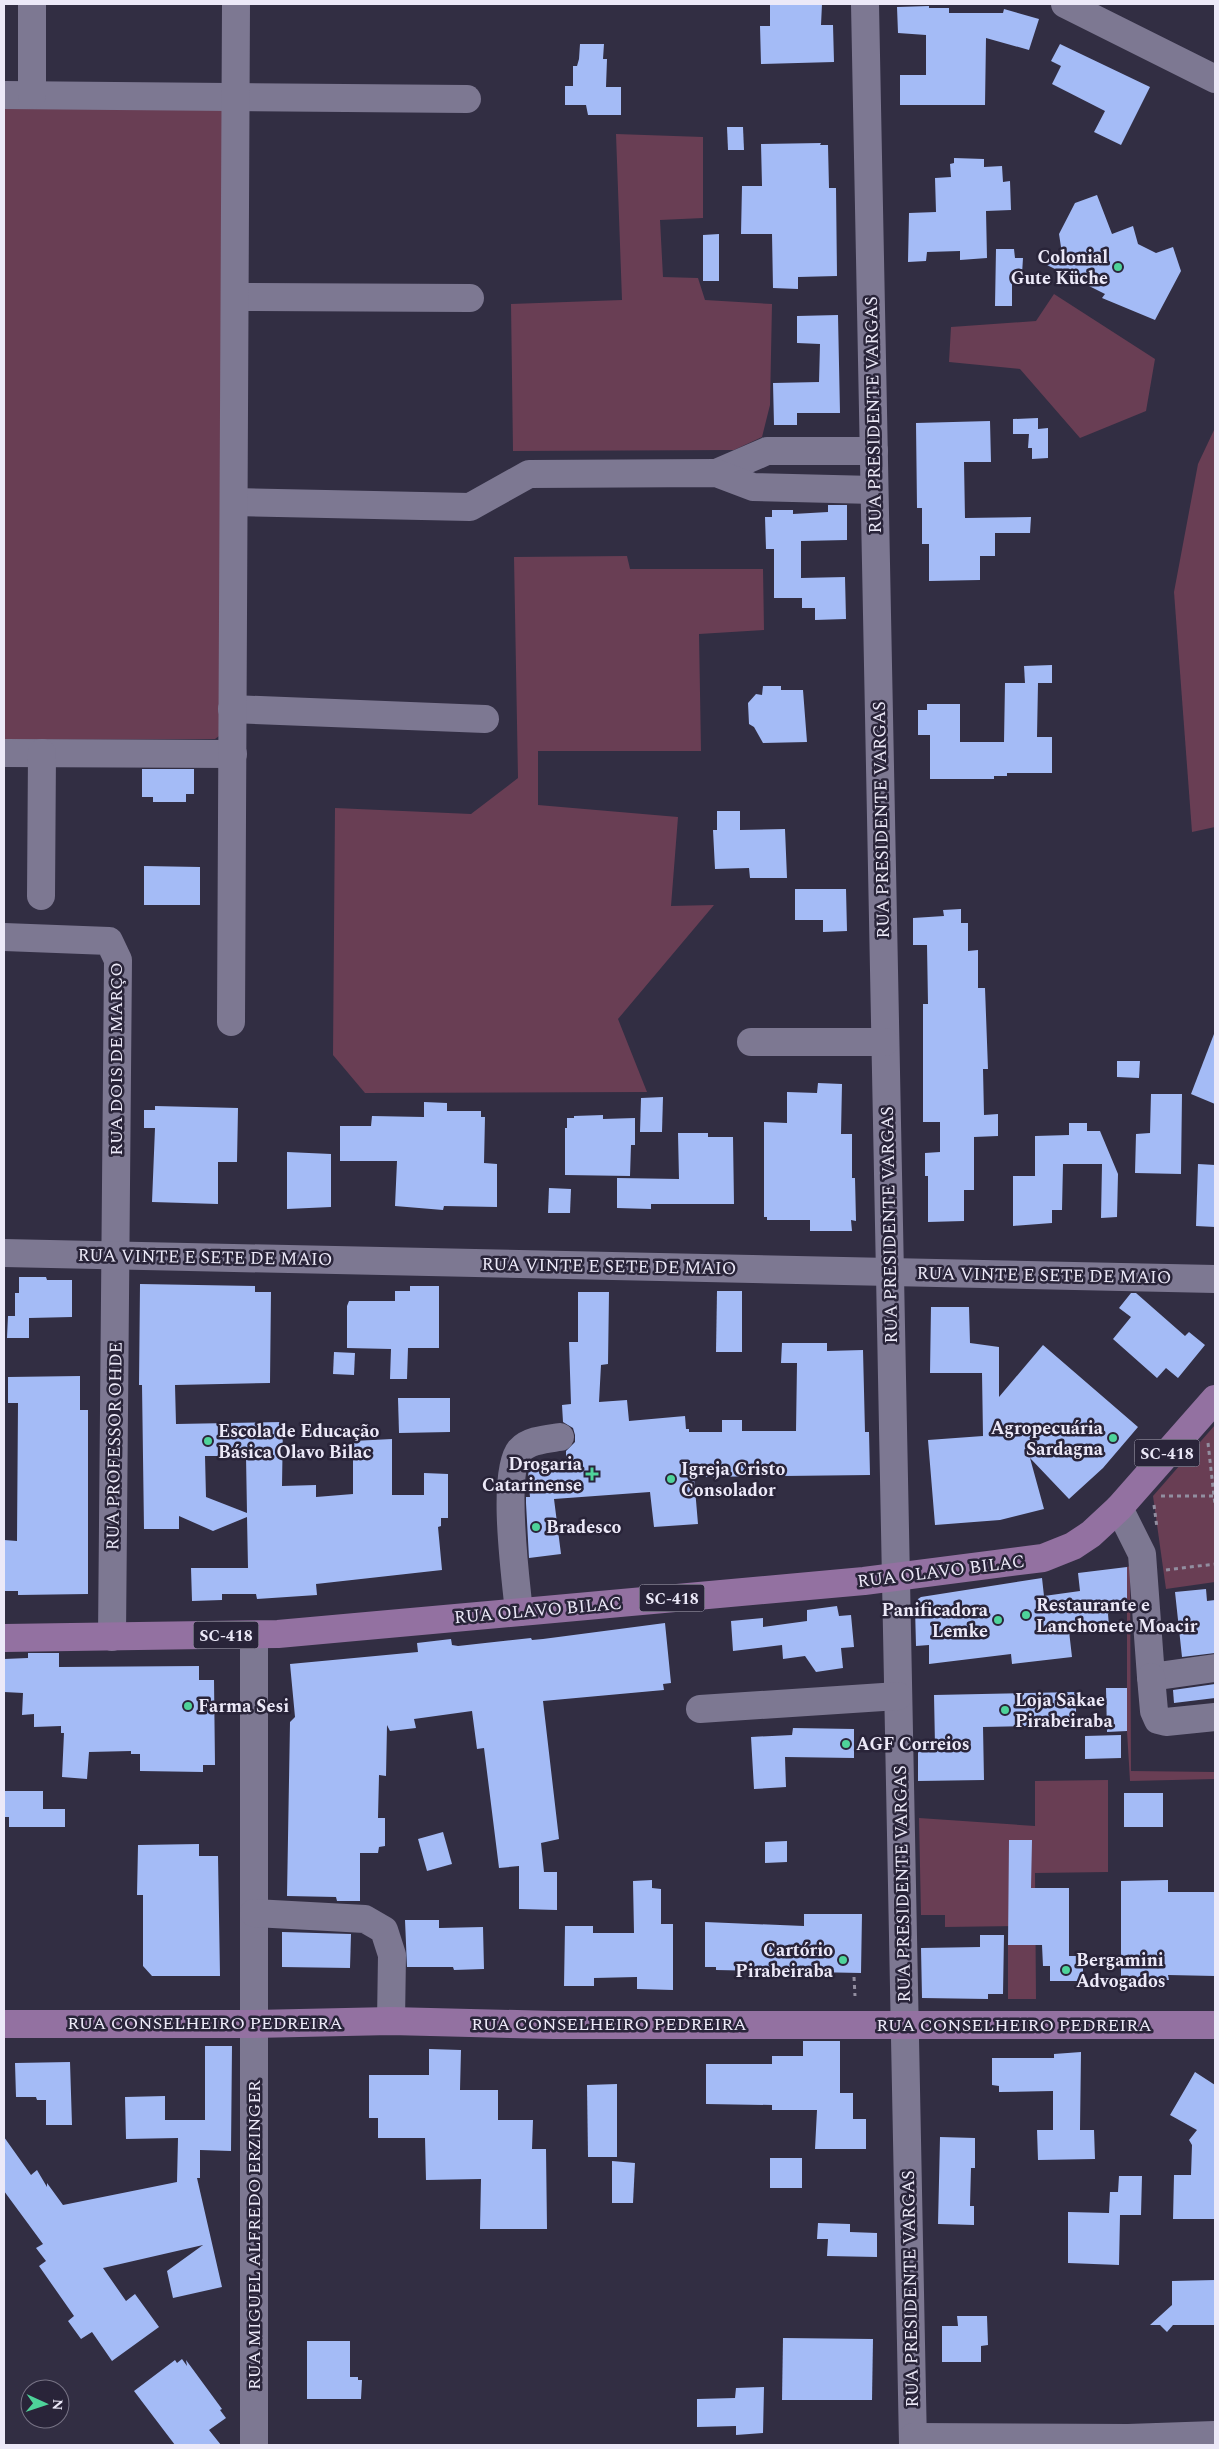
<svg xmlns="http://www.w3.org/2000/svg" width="1219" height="2449" font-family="Spectral,serif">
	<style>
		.green { fill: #693e54 }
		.building { fill: #a4bbf6; fill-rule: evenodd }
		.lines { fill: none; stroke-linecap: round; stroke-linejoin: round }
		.path { stroke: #928ea0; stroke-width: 3; stroke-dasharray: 4 4; stroke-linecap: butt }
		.minor { stroke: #7d7892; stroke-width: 28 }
		.major { stroke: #9371a1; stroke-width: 28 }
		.poi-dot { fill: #4ed39a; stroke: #292439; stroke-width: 2 }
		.labels { text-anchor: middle; stroke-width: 5; stroke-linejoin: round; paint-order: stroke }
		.shield { fill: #292439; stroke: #b2aebf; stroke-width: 1 }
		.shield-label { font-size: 16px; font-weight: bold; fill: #ece9f8 }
		.poi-label { font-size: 18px; font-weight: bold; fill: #ece9f8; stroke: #292439; text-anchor: start }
		.street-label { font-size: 18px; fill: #ece9f8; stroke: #292439 }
	</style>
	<rect width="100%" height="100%" fill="#322e43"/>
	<g class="green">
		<path d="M4 103 226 110 223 733 215 739 4 740Z"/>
		<path d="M616 134 703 137V218L660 220 663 277 698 278 705 300 772 304 770 405 762 437 734 450 513 451 511 304 622 300Z"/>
		<path d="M1054 294 1155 359 1146 411 1080 438 1020 369 949 362 951 327 1036 321Z"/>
		<path d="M1215 428V827L1192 832 1174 592 1198 464Z"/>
		<path d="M627 556 630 569H763L764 630 699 634 701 751H538V805L678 817 671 906 714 905 618 1019 647 1092 365 1093 333 1055 335 808 471 814 518 778 514 557Z"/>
		<path d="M1215 1425V1582L1166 1589 1153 1496Z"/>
		<path d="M1130 1566 1131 1771 1215 1772V1779L1130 1781 1127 1731V1567Z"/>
		<path d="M1108 1780V1872L1035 1873 1036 1999H1008V1945H1028V1926L945 1927V1915H921L919 1818 1035 1826V1781Z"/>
	</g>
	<g class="building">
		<path d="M770 4H822L821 25H833L834 62 761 64 760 26H770Z"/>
		<path d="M929 6V8H949V13H1003L1004 9 1039 19 1029 50 986 38 985 105H900V75H926V35L898 33 897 7Z"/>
		<path d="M580 44H604L603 59H607L606 87H621V115H588L586 105H565V86H573V66H577L579 59Z"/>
		<path d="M1060 44 1150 87 1121 145 1094 132 1105 111 1052 84 1061 66 1051 61Z"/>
		<path d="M727 127H743L744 150H728Z"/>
		<path d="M821 143 820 145H828L829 188H836L837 276 798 277V289L773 288 772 234H741L742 186H762L761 144Z"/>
		<path d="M954 158 984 159V167L1002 166 1003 182 1010 181 1011 210 986 211 987 258 960 260V251L927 252 926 261 908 262 909 213 936 212 935 178 951 177 950 164 954 163Z"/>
		<path d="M1097 195 1112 234 1133 226 1138 244 1156 253 1173 247 1181 271 1155 320 1102 298 1105 294 1037 260H1063L1059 234 1075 203Z"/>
		<path d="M719 234V281H703V235Z"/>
		<path d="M996 249H1014L1015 258H1023L1022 274H1012V306H995Z"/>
		<path d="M838 315 840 413H797V425H774L773 383 819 382 820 344 797 343V316Z"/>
		<path d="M1038 418V429L1048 428V458L1032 459V448H1028L1029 434H1013V419Z"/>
		<path d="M990 421 991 462H964L965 518 1031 517 1030 533H995V556H980V580L929 581V544H922V508H917L916 423Z"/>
		<path d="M828 505H847V540L801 541V578L845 577 846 619 815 620V608H802V598H774V549H766L765 517H772V510H793V514L828 512Z"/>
		<path d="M1052 665V683H1025L1024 666Z"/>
		<path d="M1005 683H1038L1037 737H1052V773H1007V776H994V779H930V735H918V710H927V704H960V742H1004Z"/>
		<path d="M763 686H781V690H803L807 742 763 743 754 727 749 724 748 703 756 694 762 695Z"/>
		<path d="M142 769H194V794H186V802H153V797H142Z"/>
		<path d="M717 811H740V830L785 829 787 878H750L749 868 715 869 713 830H717Z"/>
		<path d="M144 866 200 867V905H144Z"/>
		<path d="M795 889H846L847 931 823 932V920H795Z"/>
		<path d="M961 909V923H968V951L978 950V988H985L988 1069H983L984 1115 998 1114V1136L974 1137V1190H964V1221L928 1222V1176H925V1153L940 1152V1122H923V1004H928L927 945H913V918L944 916 943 910Z"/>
		<path d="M1214 1034H1215V1104L1191 1094Z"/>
		<path d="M1117 1061H1140L1139 1078 1117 1077Z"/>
		<path d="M818 1083 842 1084 841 1134H852V1178H855L856 1221 851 1220 852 1231H810V1220H767V1217H764V1122L787 1123V1092L817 1093Z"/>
		<path d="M1151 1094H1182L1181 1174 1135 1173 1136 1134 1150 1133Z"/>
		<path d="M663 1097 662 1132H640L641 1098Z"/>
		<path d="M424 1102 447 1103V1111H481V1117H485L484 1163 497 1164V1207L444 1206 443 1210 395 1206 397 1161H340V1126H371L372 1116 424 1117Z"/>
		<path d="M155 1106 238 1108 237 1162H218V1204L152 1202 155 1128H144V1110H155Z"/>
		<path d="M603 1115V1119L635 1118V1145H631L630 1176 565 1175V1128H567V1118H574V1116Z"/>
		<path d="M1069 1123H1087V1131H1100L1118 1174 1117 1217 1101 1218 1102 1164H1063L1062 1210H1052V1223L1013 1226V1176H1035V1136L1069 1135Z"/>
		<path d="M678 1133H708V1137H733L734 1204H651V1209L617 1208V1178L679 1179Z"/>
		<path d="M287 1152 331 1154V1207L287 1209Z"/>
		<path d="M1198 1164 1215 1165V1227L1196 1226Z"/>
		<path d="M549 1188 571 1189 570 1213H548Z"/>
		<path d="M19 1277H46L47 1280H72V1317L29 1318V1338H7L8 1316H15V1293H19Z"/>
		<path d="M140 1284 255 1286V1292H271L270 1383 175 1385 176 1424 283 1422 282 1486 316 1485V1497L353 1494V1441L392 1439V1495H424V1473L448 1474V1518H441V1526L438 1527 442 1570 316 1584 317 1595 257 1599 256 1594H222V1600L192 1601 191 1568H248L247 1517 213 1531 179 1516V1529H144L142 1385H139ZM205 1456H246L247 1513 206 1497Z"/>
		<path d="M410 1286H439V1348H408L407 1379H390L391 1349 347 1348V1306L349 1301H395V1291H410Z"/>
		<path d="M717 1291H742V1352H716Z"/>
		<path d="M578 1292H609L608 1364 601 1365 599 1402 627 1400 629 1421 685 1416 686 1429H689V1432H722V1420H742V1431H796L797 1363H781L782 1343H827V1351L863 1350 865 1432H869L870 1475 694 1477 698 1524 654 1527 650 1492 554 1499 561 1554 529 1558 526 1503V1497H530L528 1478 529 1467 531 1464 566 1459V1451L575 1442V1435L573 1428 563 1422 562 1405 571 1404 569 1342H578Z"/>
		<path d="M1131 1293H1136L1185 1336 1189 1332 1205 1345 1178 1378 1166 1368 1157 1378 1113 1339 1131 1317 1119 1308Z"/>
		<path d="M931 1307H969L970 1343 999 1347V1397L1043 1345 1138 1427 1103 1468 1069 1499 1030 1458 1044 1509 1000 1520 935 1525 928 1440 983 1436 982 1373H930Z"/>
		<path d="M334 1352 355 1353 354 1375 333 1374Z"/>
		<path d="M80 1376V1410H88V1594L18 1595V1591H4V1540L17 1541 18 1403H8V1377Z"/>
		<path d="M398 1398H450V1432L399 1433Z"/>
		<path d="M1127 1567V1601L1114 1603 1108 1614 1109 1626 1069 1631 1072 1657 1012 1664 1011 1654 929 1664V1645L916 1646 915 1607 918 1599 921 1597 1042 1578 1044 1596 1080 1591 1078 1573Z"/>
		<path d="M1206 1589 1207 1601 1215 1600V1653L1182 1657 1175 1592Z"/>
		<path d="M837 1606 839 1616 851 1615 854 1647 841 1648 843 1668 816 1672 805 1656 783 1659 782 1645 733 1651 731 1621 763 1618V1627L807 1621V1610Z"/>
		<path d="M665 1623 671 1683 663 1684 664 1690 543 1701 559 1839 541 1843 544 1872H557V1910L519 1909V1866L499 1868 484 1748 477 1749 472 1711 414 1719 416 1728 390 1731 387 1725 386 1776 379 1775 378 1818H385V1846L379 1847 378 1853H360V1901H337L336 1897 287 1896 290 1722 295 1717 290 1664 418 1652 417 1643 451 1639 452 1645 458 1646 531 1638 532 1640 543 1639Z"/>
		<path d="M28 1653H59V1667L199 1666V1680H214L215 1765H203V1772L140 1771V1754H131V1751L89 1752 87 1779 62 1777 64 1733H61V1726L34 1727V1714L22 1715 23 1693 4 1692V1659L28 1658Z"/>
		<path d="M1215 1684V1698L1174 1703 1173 1690Z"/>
		<path d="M1106 1688H1127V1731L1107 1732Z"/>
		<path d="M1076 1692V1725L983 1727 984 1780 918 1781V1747L935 1746 934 1695Z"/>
		<path d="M793 1728 854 1729V1758L785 1757 786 1787 754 1789 751 1737 792 1735Z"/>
		<path d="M1121 1735V1758L1085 1759V1736Z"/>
		<path d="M4 1791H43V1809H65V1827H9V1817H4Z"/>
		<rect x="1124" y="1793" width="39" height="34"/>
		<path d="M443 1832 452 1864 427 1871 418 1839Z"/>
		<path d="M1009 1840H1032L1031 1888H1069V1956H1083V1981H1050V1966H1043L1042 1945H1008Z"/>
		<path d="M787 1841V1862L765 1863V1842Z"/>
		<path d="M199 1844V1856H218L220 1976H152L143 1966V1895H137L138 1845Z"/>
		<path d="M652 1880V1888L661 1889V1924H673V1990L637 1989V1977L594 1978V1986H564L565 1926H593V1933H634L633 1881Z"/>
		<path d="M1168 1880V1892H1215V1976L1168 1975 1169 1980H1121V1881Z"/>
		<path d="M804 1914H862L861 1973 716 1970V1967H705V1922L804 1926Z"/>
		<path d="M405 1920H439V1928L483 1927 484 1969 454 1970 453 1967H407Z"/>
		<path d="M282 1932 351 1934 350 1968 282 1967Z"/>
		<path d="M980 1935H1004L1003 1994H988V1999L922 1998 921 1948 980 1947Z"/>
		<path d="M803 2041H840V2093H853V2119H866V2149H815L817 2110H772V2105L706 2104V2064H772V2056H803Z"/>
		<path d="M205 2046H232L231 2151 200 2150V2178H197L222 2287 173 2298 167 2271 203 2245 103 2268 126 2301 135 2294 159 2327 112 2361 92 2332 81 2339 68 2321 74 2316 39 2266 46 2261 36 2248 43 2244 4 2191V2137L31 2175 37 2170 47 2187V2183L63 2205 177 2182 178 2138 126 2139 125 2097 165 2096V2120H205Z"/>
		<path d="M429 2049 461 2050 460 2090H498V2120H533L532 2149H546L547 2229H480L481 2179 426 2180 425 2138H378V2118H369V2075H429Z"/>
		<path d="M1081 2052 1080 2130H1094L1095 2159 1038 2160 1037 2130H1053V2091L999 2092V2086L992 2085V2058H1054V2054Z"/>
		<path d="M70 2062 72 2125H46V2100H37L36 2097H16L15 2063Z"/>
		<path d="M1195 2072 1215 2085V2219H1173L1174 2175H1191L1192 2145 1189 2140 1197 2130 1170 2115Z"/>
		<path d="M617 2084V2157H588L587 2085Z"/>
		<path d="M940 2137 975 2138V2168H971L970 2206H974V2225L938 2224Z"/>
		<rect x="770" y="2158" width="32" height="30"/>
		<path d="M612 2161 635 2163 633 2203H612Z"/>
		<path d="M1119 2176H1142L1141 2215H1120L1119 2265 1068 2263V2212L1109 2213 1110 2192H1118Z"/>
		<path d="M818 2223 850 2224V2232L877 2233V2257L827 2256 828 2239H817Z"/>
		<path d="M1215 2280V2325H1173L1167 2332 1160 2325H1150L1172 2305V2281Z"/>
		<path d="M957 2316H987L988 2345 981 2346V2362H942V2326H958Z"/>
		<path d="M783 2338 873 2339 872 2400H782Z"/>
		<path d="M307 2341H350V2377H358V2380H362L361 2399H307Z"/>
		<path d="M182 2359 187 2366 186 2360 222 2409 220 2410 226 2418 209 2430 221 2445H175L134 2391 175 2360 177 2363Z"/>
		<path d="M764 2387 763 2433 736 2435V2426L697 2427V2399L735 2398 736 2388Z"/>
	</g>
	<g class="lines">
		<g class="path">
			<path d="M1208 1443 1215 1505"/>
			<path d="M1161 1496H1215"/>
			<path d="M1154 1505 1157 1528"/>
			<path d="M1166 1570 1215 1564"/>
			<path d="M854 1977 855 1996"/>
		</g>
		<g class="minor">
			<path d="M865 4 913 2445"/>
			<path d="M1065 4 1215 79"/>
			<path d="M4 95 467 99"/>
			<path d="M32 95V4"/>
			<path d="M235 297 470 298"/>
			<path d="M716 473 767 451H874"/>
			<path d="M234 502 470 507 529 474 716 473 753 487 874 490"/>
			<path d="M232 709 485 719"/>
			<path d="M4 753 233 754"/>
			<path d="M41 896 42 753"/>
			<path d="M4 937 109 941 118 960 112 1637"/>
			<path d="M231 1022 236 4"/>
			<path d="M751 1042H885"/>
			<path d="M4 1253 1215 1279"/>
			<path d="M1119 1508 1142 1554 1151 1677 1215 1668"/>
			<path d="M519 1612C516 1581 501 1473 520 1450 529 1440 547 1439 560 1437"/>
			<path d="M254 1635V2445"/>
			<path d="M1151 1677 1154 1711 1158 1720 1166 1722 1215 1717"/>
			<path d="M700 1709 898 1696"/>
			<path d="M254 1913 365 1919 384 1930 392 1955 391 2021"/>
			<path d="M913 2437 1128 2438 1215 2435"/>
		</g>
		<g class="major">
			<path d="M4 1638 278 1634 864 1581 1043 1558 1073 1546 1091 1534 1119 1508 1215 1399"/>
			<path d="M4 2024H254L391 2021 554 2025H1215"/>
		</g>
	</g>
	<g class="poi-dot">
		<circle cx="1118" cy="267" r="5"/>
		<circle cx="1113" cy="1438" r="5"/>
		<circle cx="208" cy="1441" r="5"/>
		<path d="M589.5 1466.5h5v5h5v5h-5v5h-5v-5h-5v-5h5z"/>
		<circle cx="671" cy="1479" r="5"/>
		<circle cx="536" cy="1527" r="5"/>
		<circle cx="1026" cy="1615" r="5"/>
		<circle cx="998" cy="1620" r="5"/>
		<circle cx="188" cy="1706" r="5"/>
		<circle cx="1005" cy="1710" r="5"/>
		<circle cx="846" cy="1744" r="5"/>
		<circle cx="843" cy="1960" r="5"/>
		<circle cx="1066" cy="1970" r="5"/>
	</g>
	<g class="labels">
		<g class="shield">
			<rect x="1134.5" y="1439.5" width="65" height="27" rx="4"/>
			<rect x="639.5" y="1584.5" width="65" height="27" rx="4"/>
			<rect x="193.5" y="1621.5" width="65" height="27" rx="4"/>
		</g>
		<g class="shield-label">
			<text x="1167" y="1459">SC-418</text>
			<text x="672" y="1604">SC-418</text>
			<text x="226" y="1641">SC-418</text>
		</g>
		<g class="poi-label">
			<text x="1108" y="263" text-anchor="end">Colonial<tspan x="1108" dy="21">Gute Küche</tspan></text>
			<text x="1103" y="1434" text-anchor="end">Agropecuária<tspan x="1103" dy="21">Sardagna</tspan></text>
			<text x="218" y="1437">Escola de Educação<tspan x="218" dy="21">Básica Olavo Bilac</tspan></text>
			<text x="582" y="1470" text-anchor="end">Drogaria<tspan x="582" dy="21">Catarinense</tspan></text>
			<text x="681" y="1475">Igreja Cristo<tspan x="681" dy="21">Consolador</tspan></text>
			<text x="546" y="1533">Bradesco</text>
			<text x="1036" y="1611">Restaurante e<tspan x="1036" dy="21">Lanchonete Moacir</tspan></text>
			<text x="988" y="1616" text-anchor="end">Panificadora<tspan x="988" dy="21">Lemke</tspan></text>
			<text x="1015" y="1706">Loja Sakae<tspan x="1015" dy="21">Pirabeiraba</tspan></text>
			<text x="198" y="1712">Farma Sesi</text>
			<text x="856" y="1750">AGF Correios</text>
			<text x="833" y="1956" text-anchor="end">Cartório<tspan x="833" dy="21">Pirabeiraba</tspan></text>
			<text x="1076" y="1966">Bergamini<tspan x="1076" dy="21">Advogados</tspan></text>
		</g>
		<g class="street-label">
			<text transform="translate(873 415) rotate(-91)" y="6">RUA PRESIDENTE VARGAS</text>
			<text transform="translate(881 820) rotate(-91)" y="6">RUA PRESIDENTE VARGAS</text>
			<text transform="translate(116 1059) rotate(-90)" y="6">RUA DOIS DE MARÇO</text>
			<text transform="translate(889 1225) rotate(-91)" y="6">RUA PRESIDENTE VARGAS</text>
			<text transform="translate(205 1257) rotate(1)" y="6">RUA VINTE E SETE DE MAIO</text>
			<text transform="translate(609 1266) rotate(1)" y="6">RUA VINTE E SETE DE MAIO</text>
			<text transform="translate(1044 1275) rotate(1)" y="6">RUA VINTE E SETE DE MAIO</text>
			<text transform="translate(114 1446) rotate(-89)" y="6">RUA PROFESSOR OHDE</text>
			<text transform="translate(941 1571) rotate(-7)" y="6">RUA OLAVO BILAC</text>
			<text transform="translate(538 1610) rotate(-5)" y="6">RUA OLAVO BILAC</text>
			<text transform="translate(902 1884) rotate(-91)" y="6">RUA PRESIDENTE VARGAS</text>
			<text x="205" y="2029">RUA CONSELHEIRO PEDREIRA</text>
			<text x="609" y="2030">RUA CONSELHEIRO PEDREIRA</text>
			<text x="1014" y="2031">RUA CONSELHEIRO PEDREIRA</text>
			<text transform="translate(254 2235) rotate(-90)" y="6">RUA MIGUEL ALFREDO ERZINGER</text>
			<text transform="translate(910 2289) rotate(-91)" y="6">RUA PRESIDENTE VARGAS</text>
		</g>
	</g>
	<rect width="1219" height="2449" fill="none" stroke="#ece9f8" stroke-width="10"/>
	<g transform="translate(45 2404) rotate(93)"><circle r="24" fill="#292439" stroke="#777385"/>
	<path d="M0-4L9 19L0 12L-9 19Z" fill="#4ed39a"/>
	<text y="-8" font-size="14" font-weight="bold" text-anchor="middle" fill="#ece9f8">N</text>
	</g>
</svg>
